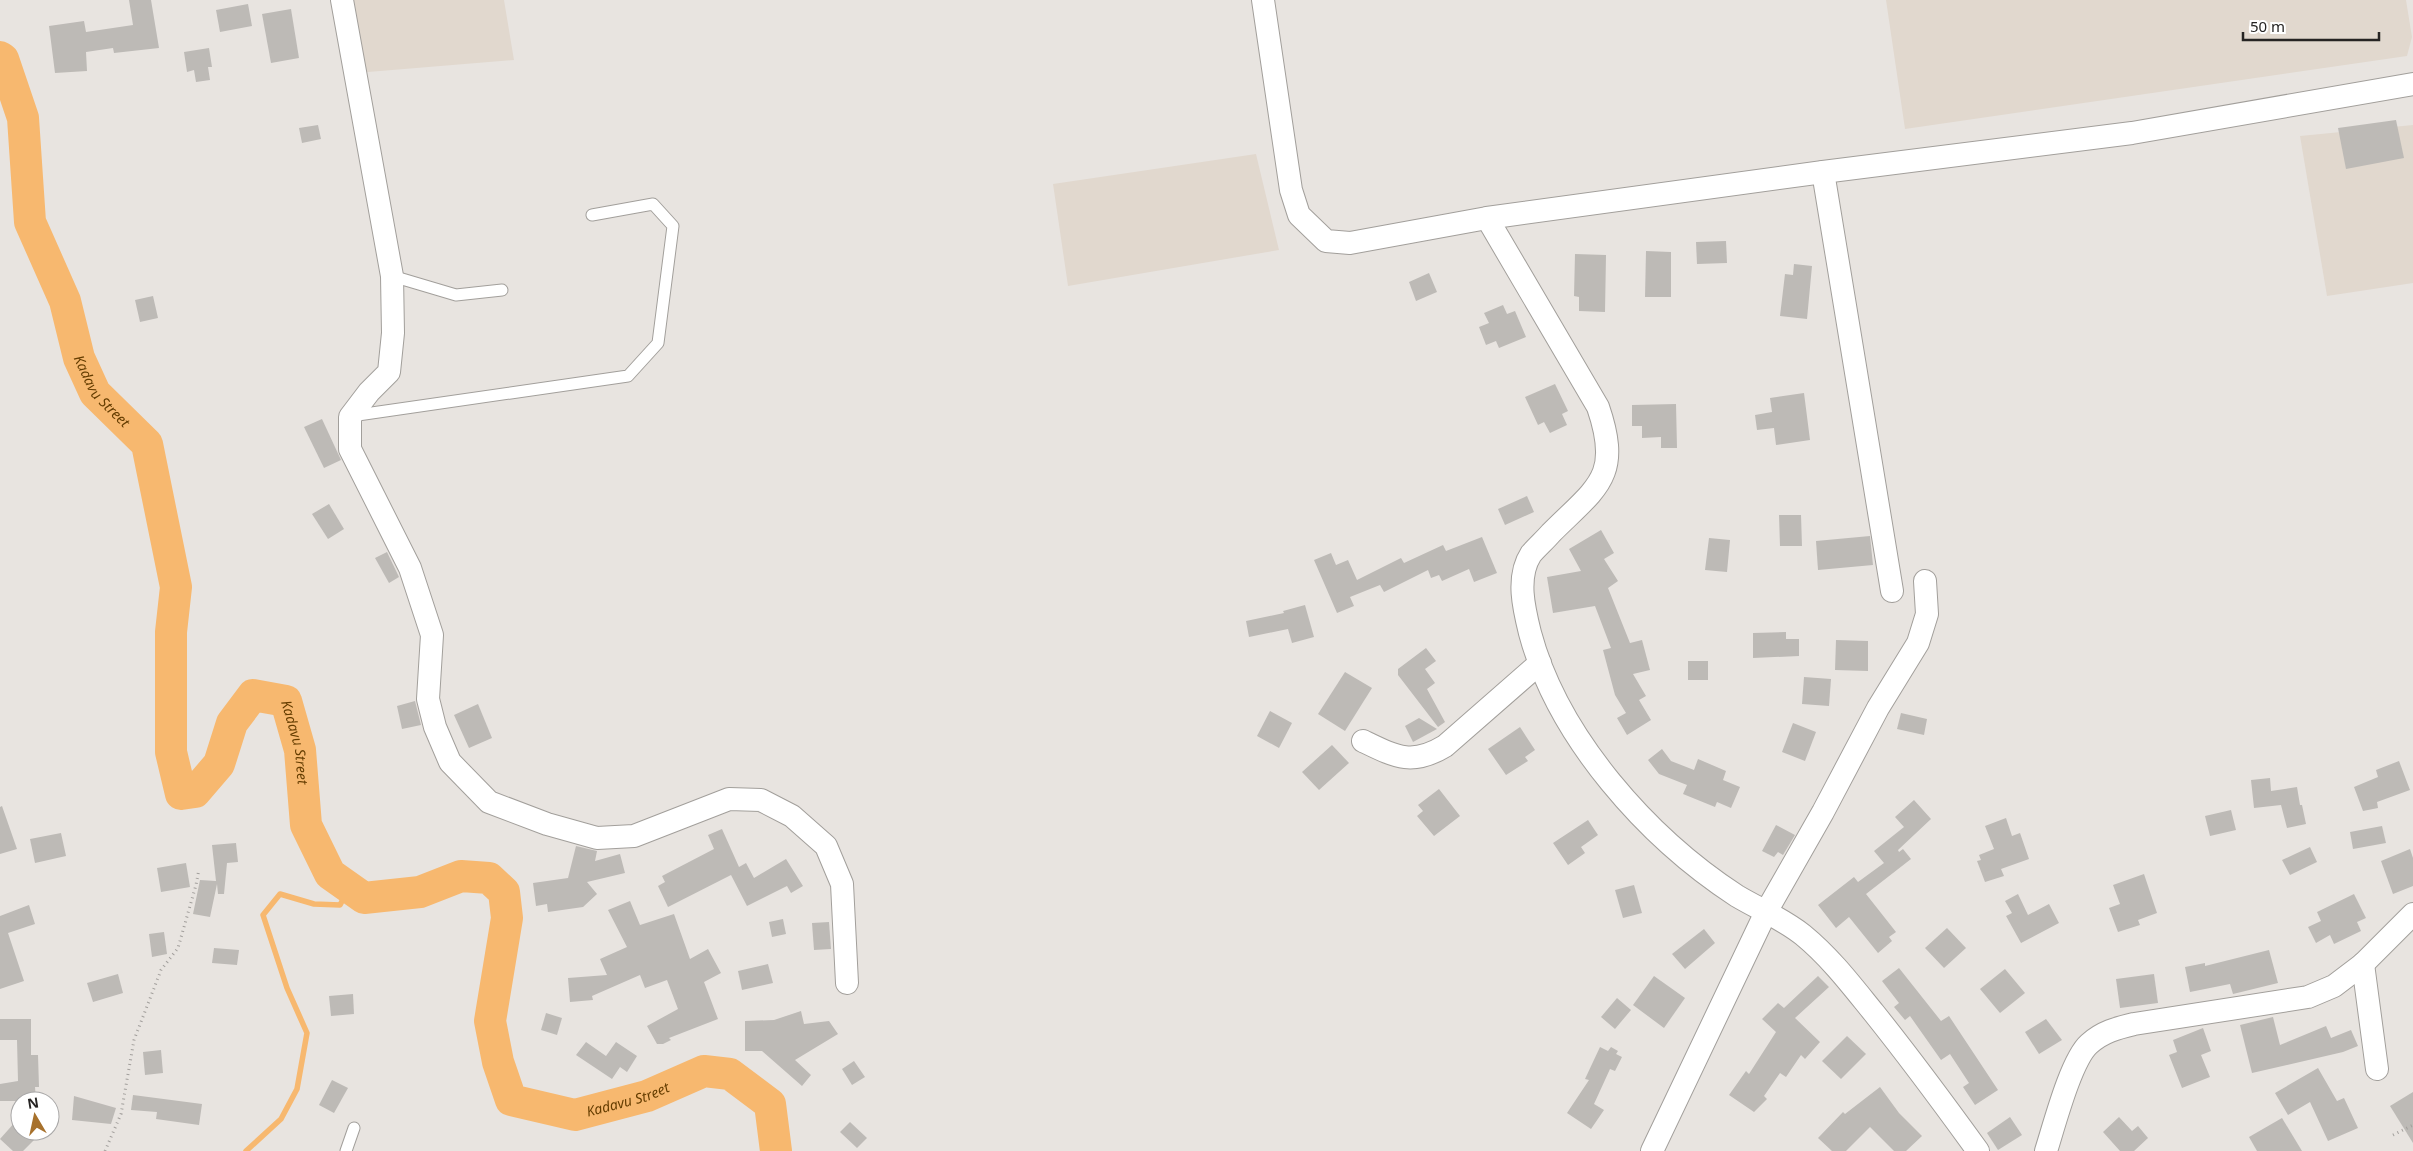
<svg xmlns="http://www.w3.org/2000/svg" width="2413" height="1151" font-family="'Noto Sans',sans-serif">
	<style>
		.built { fill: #e1d8ce }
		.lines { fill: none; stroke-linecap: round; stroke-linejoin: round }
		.stream { stroke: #f7b86f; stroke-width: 5.5 }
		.river { stroke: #f7b86f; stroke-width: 32 }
		.building { fill: #bdbab6 }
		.service-casing { stroke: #a29f9b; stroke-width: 13 }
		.minor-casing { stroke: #a29f9b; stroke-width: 24 }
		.path { stroke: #a29f9c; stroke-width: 3; stroke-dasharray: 1 4; stroke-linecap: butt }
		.service { stroke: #fff; stroke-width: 11 }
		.minor { stroke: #fff; stroke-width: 22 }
		.labels { text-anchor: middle; stroke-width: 5; stroke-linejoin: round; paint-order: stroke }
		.water-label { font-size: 14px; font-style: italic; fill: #653d00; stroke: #fff }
	</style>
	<rect width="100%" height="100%" fill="#e8e4e0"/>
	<g class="built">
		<path d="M344 0H504L514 60 356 73Z"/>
		<path d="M1886 0H2406L2412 37 2407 56 1905 129Z"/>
		<path d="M2413 125V283L2327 296 2300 136Z"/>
		<path d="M1256 154 1279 250 1068 286 1053 184Z"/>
	</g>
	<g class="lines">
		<path class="stream" d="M246 1151 281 1119 297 1089 307 1033 287 988 263 915 280 894 314 904 340 905 349 888"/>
		<path class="river" id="s1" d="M0 57 3 59 23 118 30 222 65 301 79 358 95 393 147 444 176 587 171 632V752L181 794 195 792 219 764 232 723 253 695 286 701 300 750 306 825 330 874 364 898 420 892 461 876 489 878 504 892 507 918 490 1021 498 1062 511 1100 575 1115 647 1096 704 1071 730 1074 770 1104 776 1151"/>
	</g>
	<g class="building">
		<path d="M129 0H151L159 48 114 53 113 48 86 52 87 71 55 73 49 26 84 21 86 32 133 25Z"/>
		<path d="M248 4 252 26 220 32 216 10Z"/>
		<path d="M291 9 299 58 271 63 262 14Z"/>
		<path d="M209 48 212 67H208L210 80 196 82 194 70 187 72 184 52Z"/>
		<path d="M2396 120 2404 158 2346 169 2338 128Z"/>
		<path d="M318 125 321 139 302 143 299 128Z"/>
		<path d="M1726 241 1727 263 1697 264 1696 242Z"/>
		<path d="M1646 251 1671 252V297H1645Z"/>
		<path d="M1575 254 1606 255 1605 312 1579 311V297L1574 296Z"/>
		<path d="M1794 264 1812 266 1807 319 1780 316 1785 274 1793 275Z"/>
		<path d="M1429 273 1437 292 1416 301 1409 282Z"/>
		<path d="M153 296 158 318 140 322 135 300Z"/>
		<path d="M1503 305 1507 314 1515 311 1526 337 1499 348 1496 341 1486 345 1479 327 1489 323 1484 313Z"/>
		<path d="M1555 384 1568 411 1562 414 1567 425 1550 433 1544 422 1538 425 1525 397Z"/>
		<path d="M1804 393 1810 440 1776 445 1774 428 1757 430 1755 415 1772 412 1770 398Z"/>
		<path d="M1676 404 1677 448H1661V437L1642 438V426H1632V405Z"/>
		<path d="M322 419 341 460 324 468 304 427Z"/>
		<path d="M1527 496 1534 512 1505 525 1498 509Z"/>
		<path d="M329 504 344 529 328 539 312 514Z"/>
		<path d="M1779 515H1801L1802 546H1780Z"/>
		<path d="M1601 530 1614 553 1604 559 1618 581 1608 588 1630 643 1642 640 1650 670 1633 674 1646 696 1639 700 1651 720 1627 735 1617 718 1626 713 1615 695 1603 650 1611 648 1595 606 1553 613 1547 577 1581 571 1569 549Z"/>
		<path d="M1870 536 1873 565 1818 570 1816 541Z"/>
		<path d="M1482 537 1497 573 1474 582 1469 569 1442 581 1439 575 1431 578 1428 570 1384 592 1380 585 1350 597 1354 606 1337 613 1314 560 1331 553 1336 565 1348 560 1357 580 1401 558 1404 563 1443 545 1446 551Z"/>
		<path d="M1709 538 1730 540 1727 572 1705 570Z"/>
		<path d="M387 552 399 577 389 583 375 558Z"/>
		<path d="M1305 605 1314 637 1292 643 1288 629 1249 637 1246 621 1284 613 1283 611Z"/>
		<path d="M1786 632V639H1799V656L1753 658V633Z"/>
		<path d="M1836 640 1868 641V671L1835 670Z"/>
		<path d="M1426 648 1436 661 1425 669 1435 683 1427 689 1445 722 1438 727 1398 675V669Z"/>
		<rect x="1688" y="661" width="20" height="19"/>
		<path d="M1345 672 1372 688 1345 731 1318 714Z"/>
		<path d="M1804 677 1831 679 1829 706 1802 704Z"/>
		<path d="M415 701 421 725 402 729 397 706Z"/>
		<path d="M478 704 492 738 469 748 454 715Z"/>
		<path d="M1270 711 1292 723 1279 748 1257 736Z"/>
		<path d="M1901 713 1927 719 1924 735 1897 729Z"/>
		<path d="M1419 718 1437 729 1413 742 1405 726Z"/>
		<path d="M1793 723 1816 732 1805 761 1782 752Z"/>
		<path d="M1520 727 1535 750 1525 757 1528 761 1506 775 1488 749Z"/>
		<path d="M1332 745 1349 763 1319 790 1302 772Z"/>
		<path d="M1662 749 1671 761 1694 770 1698 759 1726 771 1723 780 1740 787 1731 808 1717 802 1715 807 1683 794 1687 785 1659 774 1648 760Z"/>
		<path d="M2399 761 2410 790 2377 802 2378 808 2363 811 2354 787 2378 777 2376 770Z"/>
		<path d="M2270 778 2271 791 2297 787 2300 805H2302L2306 824 2287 828 2281 805 2254 808 2251 780Z"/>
		<path d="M1439 789 1460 816 1434 836 1417 816 1423 811 1418 805Z"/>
		<path d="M1914 800 1931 819 1898 850 1899 852 1903 849 1911 859 1866 894 1896 932 1889 937 1892 941 1878 953 1849 917 1836 928 1818 905 1854 877 1858 882 1884 863 1874 851 1904 827 1895 817Z"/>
		<path d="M2 806 17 849 0 854V807Z"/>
		<path d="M2231 810 2236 830 2210 836 2205 816Z"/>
		<path d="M2006 818 2012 836 2020 833 2029 859 2001 869 2004 876 1985 882 1977 861 1981 860 1979 855 1994 849 1985 826Z"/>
		<path d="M1588 820 1598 835 1581 847 1585 853 1568 865 1553 843Z"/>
		<path d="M1776 825 1795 835 1783 855 1778 852 1774 857 1762 851Z"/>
		<path d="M2382 826 2386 843 2353 849 2350 832Z"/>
		<path d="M722 829 739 867 746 863 754 878 786 859 803 886 791 893 787 886 747 906 731 875 668 907 658 886 665 882 662 876 714 849 708 835Z"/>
		<path d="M61 833 66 856 35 863 30 839Z"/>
		<path d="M236 843 238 862 227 863 224 894H218L217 884 210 917 193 914 200 880 216 881 212 845Z"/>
		<path d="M576 846 597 851 595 861 620 854 625 873 587 882 597 894 583 907 548 912 547 904 536 906 533 883 568 878Z"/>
		<path d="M2310 847 2317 862 2290 875 2282 860Z"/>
		<path d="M2410 849 2413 858V886L2393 894 2381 861Z"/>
		<path d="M186 863 190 887 161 892 157 868Z"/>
		<path d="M2144 874 2157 913 2138 920 2140 925 2118 932 2109 908 2120 904 2113 885Z"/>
		<path d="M1634 885 1642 913 1623 918 1615 890Z"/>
		<path d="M2018 894 2028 915 2049 904 2059 923 2021 943 2006 916 2012 913 2005 901Z"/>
		<path d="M2354 894 2366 918 2357 922 2361 931 2334 944 2330 935 2316 943 2308 927 2321 921 2317 912Z"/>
		<path d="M630 901 640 925 674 914 690 959 708 949 721 973 704 982 718 1019 669 1038 671 1040 663 1044H657L647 1026 678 1009 667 980 645 988 640 975 592 996 593 1000 570 1002 568 978 607 975 600 959 627 947 608 910Z"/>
		<path d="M29 905 35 924 8 933 24 981 0 989V916Z"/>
		<path d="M783 919 786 934 772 937 769 922Z"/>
		<path d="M829 922 831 949 814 950 812 923Z"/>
		<path d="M1947 928 1966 948 1944 968 1925 948Z"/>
		<path d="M1704 929 1715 943 1685 969 1672 954Z"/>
		<path d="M164 932 167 954 152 957 149 934Z"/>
		<path d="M214 948 239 950 237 965 212 963Z"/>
		<path d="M2269 950 2278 983 2233 994 2230 984 2190 992 2185 967 2205 963V966Z"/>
		<path d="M768 964 773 983 742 990 738 971Z"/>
		<path d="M1899 968 1941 1021 1949 1016 1998 1090 1975 1105 1963 1087 1969 1083 1950 1054 1941 1060 1910 1016 1905 1020 1894 1007 1899 1003 1882 981Z"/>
		<path d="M2005 969 2025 993 2000 1013 1980 989Z"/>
		<path d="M118 974 123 993 93 1002 87 983Z"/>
		<path d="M2154 974 2158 1003 2120 1008 2116 979Z"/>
		<path d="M1654 976 1685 998 1664 1028 1633 1005Z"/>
		<path d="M1818 976 1829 987 1795 1018 1820 1042 1805 1059 1801 1055 1786 1077 1780 1073 1764 1096 1767 1099 1754 1112 1729 1095 1746 1071 1749 1074 1776 1032 1762 1019 1778 1003 1784 1008Z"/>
		<path d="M353 994 354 1014 331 1016 329 996Z"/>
		<path d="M1617 998 1631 1010 1615 1029 1601 1017Z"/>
		<path d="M801 1011 804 1024 829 1021 838 1034 795 1060 811 1075 802 1086 762 1051H745V1021L774 1020Z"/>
		<path d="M546 1013 562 1018 557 1035 541 1030Z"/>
		<path d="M2273 1017 2280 1045 2326 1026 2331 1038 2351 1030 2358 1046 2343 1052 2252 1073 2240 1025Z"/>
		<path d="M0 1019H31V1055H38L39 1087H35L36 1101H0V1084L18 1081 17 1040H0Z"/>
		<path d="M2046 1019 2062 1040 2039 1054 2025 1032Z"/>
		<path d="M2203 1028 2211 1051 2201 1055 2210 1077 2182 1088 2169 1055 2177 1052 2173 1040Z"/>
		<path d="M1847 1036 1866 1054 1841 1079 1822 1061Z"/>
		<path d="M586 1042 606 1056 616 1042 637 1056 627 1072 620 1067 612 1079 576 1055Z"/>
		<path d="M1600 1047 1608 1051 1611 1047 1618 1051 1616 1054 1622 1057 1615 1071 1610 1069 1594 1104 1604 1110 1591 1129 1567 1113 1589 1080 1585 1079Z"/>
		<path d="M161 1050 163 1073 145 1075 143 1052Z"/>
		<path d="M854 1061 865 1077 852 1085 842 1069Z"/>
		<path d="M2318 1068 2337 1101 2344 1098 2358 1128 2328 1141 2310 1102 2288 1115 2275 1093Z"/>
		<path d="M332 1080 348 1088 334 1113 319 1105Z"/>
		<path d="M1880 1087 1899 1113 1922 1136 1906 1151H1894L1870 1127 1846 1151H1832L1818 1138 1843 1112 1845 1114Z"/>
		<path d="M2413 1092V1143L2390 1106Z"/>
		<path d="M133 1095 202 1104 199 1125 156 1119 157 1112 131 1110Z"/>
		<path d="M74 1096 116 1108 111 1124 72 1120Z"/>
		<path d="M2010 1117 2022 1135 1998 1150 1987 1133Z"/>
		<path d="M2119 1117 2132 1131 2138 1126 2148 1138 2134 1151H2120L2103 1132Z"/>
		<path d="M2282 1118 2302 1151H2257L2249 1137Z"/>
		<path d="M16 1121 20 1125V1131H26L35 1139 23 1151H13L0 1139Z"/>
		<path d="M850 1122 867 1138 857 1148 840 1132Z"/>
	</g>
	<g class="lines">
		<g class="service-casing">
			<g id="service">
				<path d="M392 276 456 295 502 290"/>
				<path d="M351 416 628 376 658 343 673 226 653 204 592 215"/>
				<path d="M346 1151 354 1128"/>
			</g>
		</g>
		<g class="minor-casing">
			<g id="minor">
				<path d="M342 0 392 276 393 333 389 372 369 392 350 417V449L410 568 432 635 428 699 435 727 450 762 489 802 547 824 597 838 634 836 729 799 761 800 792 816 826 846 842 884 847 983"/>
				<path d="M1263 0 1291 190 1299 215 1326 241 1350 243 1487 218 1823 172 2132 133 2413 84"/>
				<path d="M1823 172 1892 591"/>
				<path d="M1487 218 1598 407C1622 477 1597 487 1551 533 1545 540 1537 547 1531 554 1516 577 1524 609 1530 633 1558 738 1648 838 1737 896 1759 909 1783 919 1803 935 1831 958 1852 986 1874 1013 1910 1058 1944 1104 1978 1151"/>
				<path d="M1363 741C1396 757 1412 766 1445 746L1540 663"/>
				<path d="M2363 964 2377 1069"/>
				<path d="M1652 1151 1766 912 1823 812 1878 708 1918 643 1927 614 1925 581"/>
				<path d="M2046 1151C2054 1126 2071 1060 2089 1044 2102 1032 2117 1028 2134 1024L2308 997 2334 986 2363 964 2413 914"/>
			</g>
		</g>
		<g class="path">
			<path d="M2393 1135 2413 1125"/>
			<path d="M105 1151 121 1114 134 1040 161 970 178 948 196 885 199 869"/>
		</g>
		<use href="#service" class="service"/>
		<use href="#minor" class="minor"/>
	</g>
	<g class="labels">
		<g class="water-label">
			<text dy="5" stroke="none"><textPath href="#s1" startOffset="356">Kadavu Street</textPath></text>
			<text dy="5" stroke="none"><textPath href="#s1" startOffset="986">Kadavu Street</textPath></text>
			<text dy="5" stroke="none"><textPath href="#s1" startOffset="1648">Kadavu Street</textPath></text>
		</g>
	</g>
	<g transform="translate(35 1116) rotate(351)"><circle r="24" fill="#ffffff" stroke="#a8a7a7"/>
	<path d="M0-4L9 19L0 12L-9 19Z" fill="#a7712c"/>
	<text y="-8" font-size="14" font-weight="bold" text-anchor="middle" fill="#262423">N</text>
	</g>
	<path d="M2243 32v8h136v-8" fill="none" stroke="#262423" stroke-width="2.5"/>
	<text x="2250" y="32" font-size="15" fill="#262423" stroke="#ffffff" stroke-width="4" paint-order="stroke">50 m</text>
</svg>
